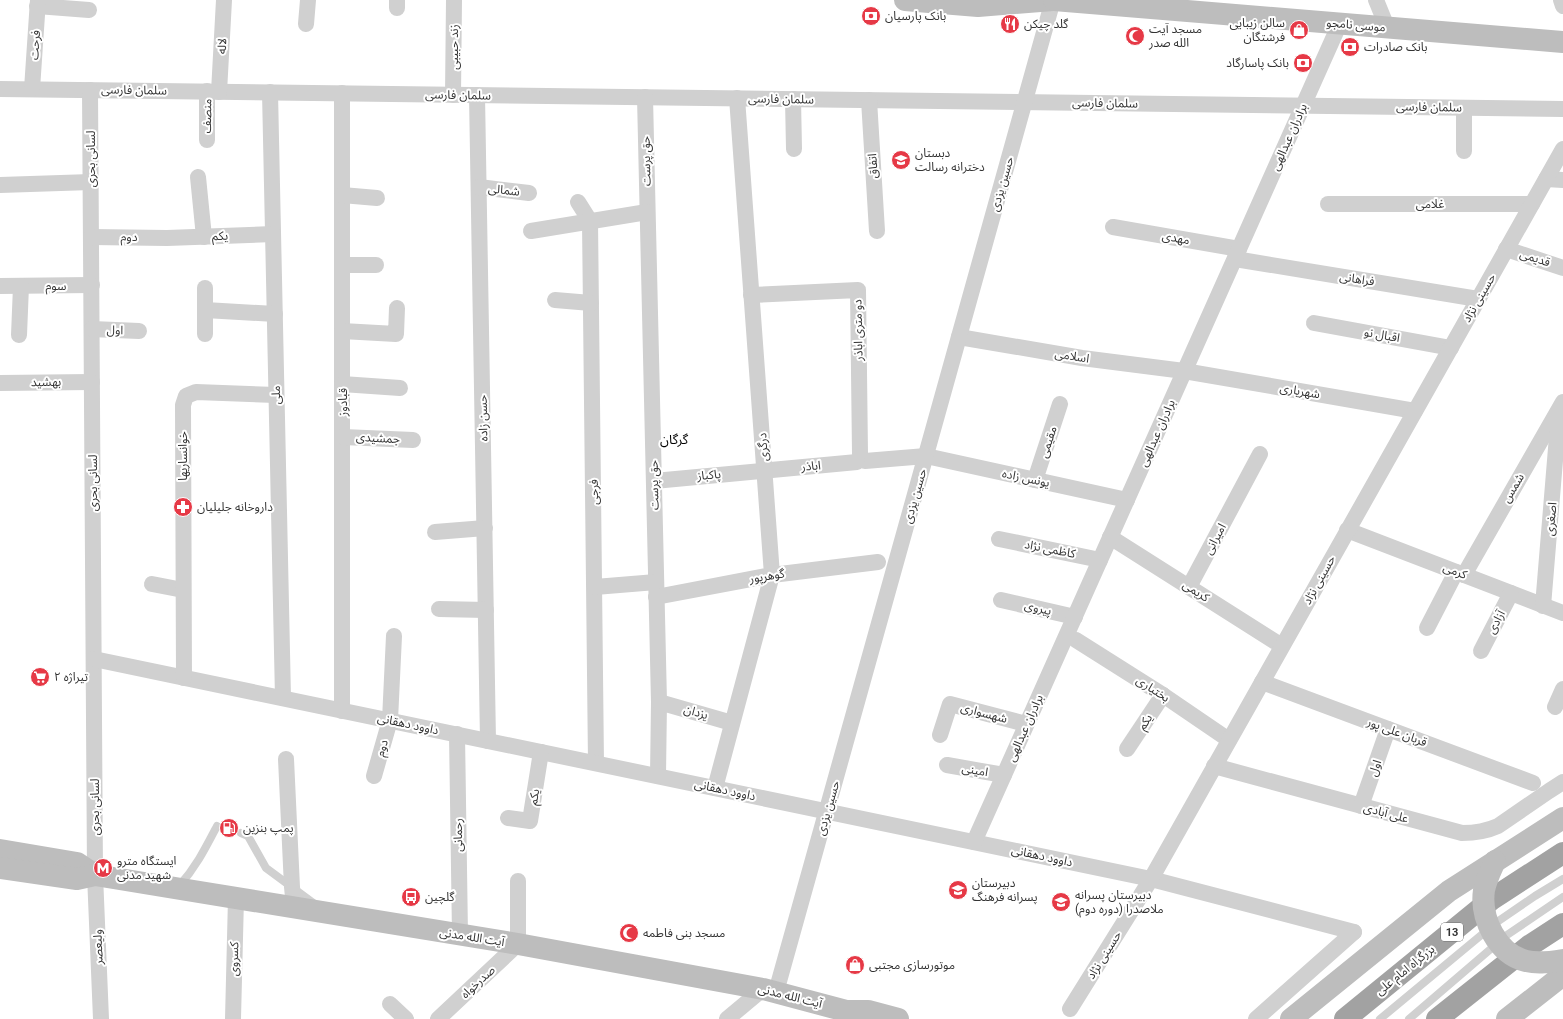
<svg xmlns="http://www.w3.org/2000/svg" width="1563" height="1019" font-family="Roboto,'Noto Sans Arabic',sans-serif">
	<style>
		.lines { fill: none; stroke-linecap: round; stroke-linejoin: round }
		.service { stroke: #d0d0d0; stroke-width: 8 }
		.minor { stroke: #d0d0d0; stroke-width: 16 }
		.secondary { stroke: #bdbdbd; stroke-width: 22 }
		.trunk { stroke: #a2a2a2; stroke-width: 22 }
		.secondary-bridge { stroke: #bdbdbd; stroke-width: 22 }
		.labels { text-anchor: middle; stroke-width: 4; stroke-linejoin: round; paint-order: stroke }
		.shield { fill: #fff; stroke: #707070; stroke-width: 1 }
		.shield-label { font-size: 11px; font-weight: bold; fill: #333 }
		.poi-label { font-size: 12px; fill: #333; stroke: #fff; text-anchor: start }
		.street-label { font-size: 12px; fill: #333; stroke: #fff }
		.neighbourhood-label { font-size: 13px; fill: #000; stroke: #fff }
	</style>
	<rect width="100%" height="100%" fill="#fff"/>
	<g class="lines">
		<g class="service">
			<path d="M241 833 248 836 266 868 316 905"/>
			<path d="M179 886C196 867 205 849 217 826"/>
			<path d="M1380 1019 1497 922 1535 896 1563 879"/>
			<path d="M1409 1019 1507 935 1563 897"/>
		</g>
		<g class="minor">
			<path d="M1376 0 1387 27"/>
			<path d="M1561 0 1563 6"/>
			<path d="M37 6 89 10"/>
			<path d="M397 8V0"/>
			<path d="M306 24 308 0"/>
			<path d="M0 89 1563 109"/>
			<path d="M32 89 38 0"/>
			<path d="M90 90 95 875 101 1019"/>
			<path d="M219 92 224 0"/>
			<path d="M270 92 283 698"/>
			<path d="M342 93V711"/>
			<path d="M453 95 454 0"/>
			<path d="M477 95 488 741"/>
			<path d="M645 97 659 702 658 776"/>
			<path d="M793 99 794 149"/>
			<path d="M869 100 877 231"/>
			<path d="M207 140V91"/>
			<path d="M1464 151V108"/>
			<path d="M198 177 204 237"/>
			<path d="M1546 179 1563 180"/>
			<path d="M0 185 91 182"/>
			<path d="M479 187 529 193"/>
			<path d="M342 195 377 198"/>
			<path d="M578 202 590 221 596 763"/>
			<path d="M1328 204H1532"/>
			<path d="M1113 227 1239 249"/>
			<path d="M531 231 647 212"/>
			<path d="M91 237 167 238 273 234"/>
			<path d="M1506 249 1563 268"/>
			<path d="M1235 259 1478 299"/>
			<path d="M342 265H376"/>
			<path d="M0 286 92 285"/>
			<path d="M751 295 858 290 860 454"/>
			<path d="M555 300 591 303"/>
			<path d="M205 310 275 314"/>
			<path d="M1314 323 1451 348"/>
			<path d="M92 329 139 331"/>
			<path d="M342 331 396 334 397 308"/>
			<path d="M205 334V288"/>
			<path d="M19 335 21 286"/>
			<path d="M959 337 1082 358 1184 371 1415 411"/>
			<path d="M0 383 92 382"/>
			<path d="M342 384 400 388"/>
			<path d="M343 437 413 440"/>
			<path d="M865 461 926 456 1127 500"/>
			<path d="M1035 480 1060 404"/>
			<path d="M654 481 857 462"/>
			<path d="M1347 530 1563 613"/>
			<path d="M435 532 485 528"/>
			<path d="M1110 537 1282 646"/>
			<path d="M999 539 1100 560"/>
			<path d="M1464 575 1563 402"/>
			<path d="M152 584 183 590"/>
			<path d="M595 587 656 582"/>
			<path d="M1189 587 1260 454"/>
			<path d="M656 597 772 575 878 562"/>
			<path d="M1001 600 1075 617"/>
			<path d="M1543 606 1559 412"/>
			<path d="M439 609 486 610"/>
			<path d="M1427 628 1456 572"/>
			<path d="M1076 640 1163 695 1229 740"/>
			<path d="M1481 651 1511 593"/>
			<path d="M94 659 1151 879 1354 932"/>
			<path d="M184 678 183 405 186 396 196 392 276 395"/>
			<path d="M1262 682 1533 783"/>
			<path d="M659 702 732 723"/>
			<path d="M1555 707 1563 689"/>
			<path d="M457 734 460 935"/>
			<path d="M940 735 950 704 1026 724"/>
			<path d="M1127 749 1163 695"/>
			<path d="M286 759 292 887 294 907"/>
			<path d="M947 765 1004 775"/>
			<path d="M1214 766 1462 833C1474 833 1487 831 1498 826L1549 791 1563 782"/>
			<path d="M374 776 390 720 394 636"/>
			<path d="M715 788 772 575 737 98"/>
			<path d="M1361 806 1388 729"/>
			<path d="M508 818 530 821 541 752"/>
			<path d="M974 842 1340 23"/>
			<path d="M776 992 1053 0"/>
			<path d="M390 1004 406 1019"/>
			<path d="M1070 1009 1151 879 1563 149"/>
			<path d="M233 1019 236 898"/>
			<path d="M438 1019 518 944V881"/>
			<path d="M727 1019 763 989"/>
			<path d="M1256 1019 1354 932"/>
		</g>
		<g class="secondary">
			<path d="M905 0 978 6 1053 0"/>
			<path d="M1054 0 1563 42"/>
			<path d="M0 850 77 863 95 875"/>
			<path d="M0 868 77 879 95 875 518 944 763 989 846 1011H868L898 1019"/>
			<path d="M1291 1019 1449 891 1563 818"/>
			<path d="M1507 1019 1563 975"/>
		</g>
		<g class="trunk">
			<path d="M1345 1019 1492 899 1563 853"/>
			<path d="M1437 1019 1529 946 1563 924"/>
		</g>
		<path class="secondary-bridge" d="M1495 861C1491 870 1486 880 1484 890 1480 918 1497 954 1526 961 1538 964 1551 962 1563 960"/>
	</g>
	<defs>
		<g id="bank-disc" transform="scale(1)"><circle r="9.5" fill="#e63946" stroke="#fff"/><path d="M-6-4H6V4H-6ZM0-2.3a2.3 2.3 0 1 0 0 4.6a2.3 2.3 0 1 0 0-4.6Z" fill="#fff"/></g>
		<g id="restaurant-disc" transform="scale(1)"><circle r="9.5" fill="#e63946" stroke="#fff"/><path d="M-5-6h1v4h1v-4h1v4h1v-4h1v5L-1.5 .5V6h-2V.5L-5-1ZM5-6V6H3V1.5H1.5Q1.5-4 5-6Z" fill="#fff"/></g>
		<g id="shop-disc" transform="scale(1)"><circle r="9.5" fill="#e63946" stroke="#fff"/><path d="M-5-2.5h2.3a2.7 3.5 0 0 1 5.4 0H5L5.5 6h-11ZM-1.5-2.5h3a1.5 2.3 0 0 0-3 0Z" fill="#fff"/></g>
		<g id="mosque-disc" transform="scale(1)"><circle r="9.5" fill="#e63946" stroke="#fff"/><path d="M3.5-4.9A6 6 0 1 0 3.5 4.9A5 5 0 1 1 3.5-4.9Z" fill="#fff"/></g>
		<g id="school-disc" transform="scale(1)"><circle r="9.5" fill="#e63946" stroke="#fff"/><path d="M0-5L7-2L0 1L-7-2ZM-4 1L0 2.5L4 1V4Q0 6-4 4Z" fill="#fff"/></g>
		<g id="pharmacy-disc" transform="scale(1)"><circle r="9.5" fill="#e63946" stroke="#fff"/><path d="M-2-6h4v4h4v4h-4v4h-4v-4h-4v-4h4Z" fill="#fff"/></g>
		<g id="supermarket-disc" transform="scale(1)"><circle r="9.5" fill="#e63946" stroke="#fff"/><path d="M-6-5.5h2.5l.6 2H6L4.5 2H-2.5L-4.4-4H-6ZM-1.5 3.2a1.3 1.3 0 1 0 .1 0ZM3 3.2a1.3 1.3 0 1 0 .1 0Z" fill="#fff"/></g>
		<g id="fuel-disc" transform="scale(1)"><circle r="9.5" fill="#e63946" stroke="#fff"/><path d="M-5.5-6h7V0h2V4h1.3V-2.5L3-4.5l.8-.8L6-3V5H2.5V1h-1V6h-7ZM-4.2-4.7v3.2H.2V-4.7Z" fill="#fff"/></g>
		<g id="metro-disc" transform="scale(1)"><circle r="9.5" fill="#e63946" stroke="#fff"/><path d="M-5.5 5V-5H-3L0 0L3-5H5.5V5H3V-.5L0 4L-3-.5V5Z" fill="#fff"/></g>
		<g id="bus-disc" transform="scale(1)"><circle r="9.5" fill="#e63946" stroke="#fff"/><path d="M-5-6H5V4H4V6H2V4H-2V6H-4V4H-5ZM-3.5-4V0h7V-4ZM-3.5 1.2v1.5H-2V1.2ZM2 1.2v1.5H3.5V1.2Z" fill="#fff"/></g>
	</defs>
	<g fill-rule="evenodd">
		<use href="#bank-disc" x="871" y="16"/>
		<use href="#restaurant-disc" x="1010" y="24"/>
		<use href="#shop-disc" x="1299" y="30"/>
		<use href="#mosque-disc" x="1135" y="36"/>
		<use href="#bank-disc" x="1350" y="47"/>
		<use href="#bank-disc" x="1303" y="63"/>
		<use href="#school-disc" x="901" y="160"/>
		<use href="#pharmacy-disc" x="183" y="507"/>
		<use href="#supermarket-disc" x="40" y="677"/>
		<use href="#fuel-disc" x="229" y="828"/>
		<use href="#metro-disc" x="103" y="868"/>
		<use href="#school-disc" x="958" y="890"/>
		<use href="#bus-disc" x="411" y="897"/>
		<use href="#school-disc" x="1061" y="902"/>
		<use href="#mosque-disc" x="629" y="933"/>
		<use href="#shop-disc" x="855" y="965"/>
	</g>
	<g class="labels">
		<rect class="shield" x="1441" y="923" width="22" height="18" rx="3"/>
		<g class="shield-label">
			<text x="1452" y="936">13</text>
		</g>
		<g class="poi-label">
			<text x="885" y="20">بانک پارسیان</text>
			<text x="1285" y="27" text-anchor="end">سالن زیبایی<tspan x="1285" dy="14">فرشتگان</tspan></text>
			<text x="1024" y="28">گلد چیکن</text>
			<text x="1149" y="33">مسجد آیت<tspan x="1149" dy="14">الله صدر</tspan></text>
			<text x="1364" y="51">بانک صادرات</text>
			<text x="1289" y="67" text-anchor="end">بانک پاسارگاد</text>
			<text x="915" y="157">دبستان<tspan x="915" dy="14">دخترانه رسالت</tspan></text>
			<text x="197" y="511">داروخانه جلیلیان</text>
			<text x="54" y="681">تیراژه ۲</text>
			<text x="243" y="832">پمپ بنزین</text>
			<text x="117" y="865">ایستگاه مترو<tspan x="117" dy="14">شهید مدنی</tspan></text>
			<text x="972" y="887">دبیرستان<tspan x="972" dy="14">پسرانه فرهنگ</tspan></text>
			<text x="1075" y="899">دبيرستان پسرانه<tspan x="1075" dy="14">ملاصدرا (دوره دوم)</tspan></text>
			<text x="425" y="901">گلچین</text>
			<text x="643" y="937">مسجد بنی فاطمه</text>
			<text x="869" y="969">موتورسازی مجتبی</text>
		</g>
		<g class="street-label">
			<text transform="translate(1356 25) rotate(5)" y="4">موسی نامجو</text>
			<text transform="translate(35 45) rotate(-86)" y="4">فرحت</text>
			<text transform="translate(222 46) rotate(-87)" y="4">لاله</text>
			<text transform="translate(454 47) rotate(-90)" y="4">زند حبیبی</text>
			<text transform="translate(134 90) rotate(1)" y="4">سلمان فارسی</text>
			<text transform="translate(458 95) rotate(1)" y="4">سلمان فارسی</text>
			<text transform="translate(781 99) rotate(1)" y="4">سلمان فارسی</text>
			<text transform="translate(1105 103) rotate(1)" y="4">سلمان فارسی</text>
			<text transform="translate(1429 107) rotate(1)" y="4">سلمان فارسی</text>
			<text transform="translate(207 116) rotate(-89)" y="4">منصف</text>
			<text transform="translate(1289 137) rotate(-66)" y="4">برادران عبدالهی</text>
			<text transform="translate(91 159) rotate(-90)" y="4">لسانی بحری</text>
			<text transform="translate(646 161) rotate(-91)" y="4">حق پرست</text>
			<text transform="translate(873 166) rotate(-94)" y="4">اتفاق</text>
			<text transform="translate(1002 184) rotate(-74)" y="4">حسین یزدی</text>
			<text transform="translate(504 190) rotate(6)" y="4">شمالی</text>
			<text x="1430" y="208">غلامی</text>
			<text transform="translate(220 236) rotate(-2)" y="4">یکم</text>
			<text transform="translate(129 237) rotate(1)" y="4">دوم</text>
			<text transform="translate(1176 238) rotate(10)" y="4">مهدی</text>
			<text transform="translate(1535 258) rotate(18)" y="4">قدیمی</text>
			<text transform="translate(1357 279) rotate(9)" y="4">فراهانی</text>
			<text x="56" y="290">سوم</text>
			<text transform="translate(1479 298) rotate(-60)" y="4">حسینی نژاد</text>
			<text transform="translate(115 330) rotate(2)" y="4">اول</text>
			<text transform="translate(858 330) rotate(-91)" y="4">دو متری اباذر</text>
			<text transform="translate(1382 335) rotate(10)" y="4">اقبال نو</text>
			<text transform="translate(1072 356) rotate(9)" y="4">اسلامی</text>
			<text transform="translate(46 382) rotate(-1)" y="4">بهشید</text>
			<text transform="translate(1300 391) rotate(10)" y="4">شهریاری</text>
			<text transform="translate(276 395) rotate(-91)" y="4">ملی</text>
			<text transform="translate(343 402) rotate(-90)" y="4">قبادوز</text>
			<text transform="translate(483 418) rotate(-91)" y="4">حسن زاده</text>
			<text transform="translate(1157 433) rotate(-66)" y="4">برادران عبدالهی</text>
			<text transform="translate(378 438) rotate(3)" y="4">جمشیدی</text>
			<text transform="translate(1048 442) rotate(-72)" y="4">مقیمی</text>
			<text transform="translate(763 447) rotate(-94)" y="4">درگری</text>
			<text transform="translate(183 456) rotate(-90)" y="4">خوانساریها</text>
			<text transform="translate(811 466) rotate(-5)" y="4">اباذر</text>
			<text transform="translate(709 475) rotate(-5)" y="4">پاکباز</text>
			<text transform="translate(1026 478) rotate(12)" y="4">یونس زاده</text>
			<text transform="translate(93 483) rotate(-90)" y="4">لسانی بحری</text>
			<text transform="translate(654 485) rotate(-91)" y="4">حق پرست</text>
			<text transform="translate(1513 488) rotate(-60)" y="4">شمس</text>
			<text transform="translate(594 492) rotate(-91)" y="4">فرجی</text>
			<text transform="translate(915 496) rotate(-74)" y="4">حسین یزدی</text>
			<text transform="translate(1551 519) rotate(-85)" y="4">اصغری</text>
			<text transform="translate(1215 539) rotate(-62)" y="4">امیرانی</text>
			<text transform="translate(1050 549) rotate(11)" y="4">کاظمی نژاد</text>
			<text transform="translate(1455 571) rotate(21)" y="4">کرمی</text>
			<text transform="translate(767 576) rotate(-9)" y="4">گوهرپور</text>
			<text transform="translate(1319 580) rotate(-61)" y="4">حسینی نژاد</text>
			<text transform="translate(1196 591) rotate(32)" y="4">کریمی</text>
			<text transform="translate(1038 608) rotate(13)" y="4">پیروی</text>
			<text transform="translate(1496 622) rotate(-62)" y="4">آزادی</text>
			<text transform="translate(1153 689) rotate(33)" y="4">بختیاری</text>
			<text transform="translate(696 712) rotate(16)" y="4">یزدان</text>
			<text transform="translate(984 713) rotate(15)" y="4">شهسواری</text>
			<text transform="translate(1145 722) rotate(-57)" y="4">یکم</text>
			<text transform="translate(408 724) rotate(12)" y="4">داوود دهقانی</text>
			<text transform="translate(1025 728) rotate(-66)" y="4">برادران عبدالهی</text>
			<text transform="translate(1397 732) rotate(20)" y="4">قربان علی پور</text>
			<text transform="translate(382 748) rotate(-74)" y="4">دوم</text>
			<text transform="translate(1375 768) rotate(-71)" y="4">اول</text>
			<text transform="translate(975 770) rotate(10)" y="4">امینی</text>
			<text transform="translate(725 790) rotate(12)" y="4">داوود دهقانی</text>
			<text transform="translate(534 797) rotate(-81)" y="4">یکم</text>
			<text transform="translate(95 807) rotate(-90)" y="4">لسانی بحری</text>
			<text transform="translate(828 808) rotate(-74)" y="4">حسین یزدی</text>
			<text transform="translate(1386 813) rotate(15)" y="4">علی آبادی</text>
			<text transform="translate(458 835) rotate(-91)" y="4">رحمانی</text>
			<text transform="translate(1042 856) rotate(12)" y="4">داوود دهقانی</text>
			<text transform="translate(472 937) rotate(9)" y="4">آیت الله مدنی</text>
			<text transform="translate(98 947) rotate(-92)" y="4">ولیعصر</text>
			<text transform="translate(1104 955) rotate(-58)" y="4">حسینی نژاد</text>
			<text transform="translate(234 959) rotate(-89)" y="4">کسروی</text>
			<text transform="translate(1405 970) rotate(-39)" y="4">بزرگراه امام علی</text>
			<text transform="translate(478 982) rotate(-43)" y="4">صدرخواه</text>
			<text transform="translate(790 996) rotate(14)" y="4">آیت الله مدنی</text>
		</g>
		<g class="neighbourhood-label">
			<text x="674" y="444">گرگان</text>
		</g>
	</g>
</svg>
